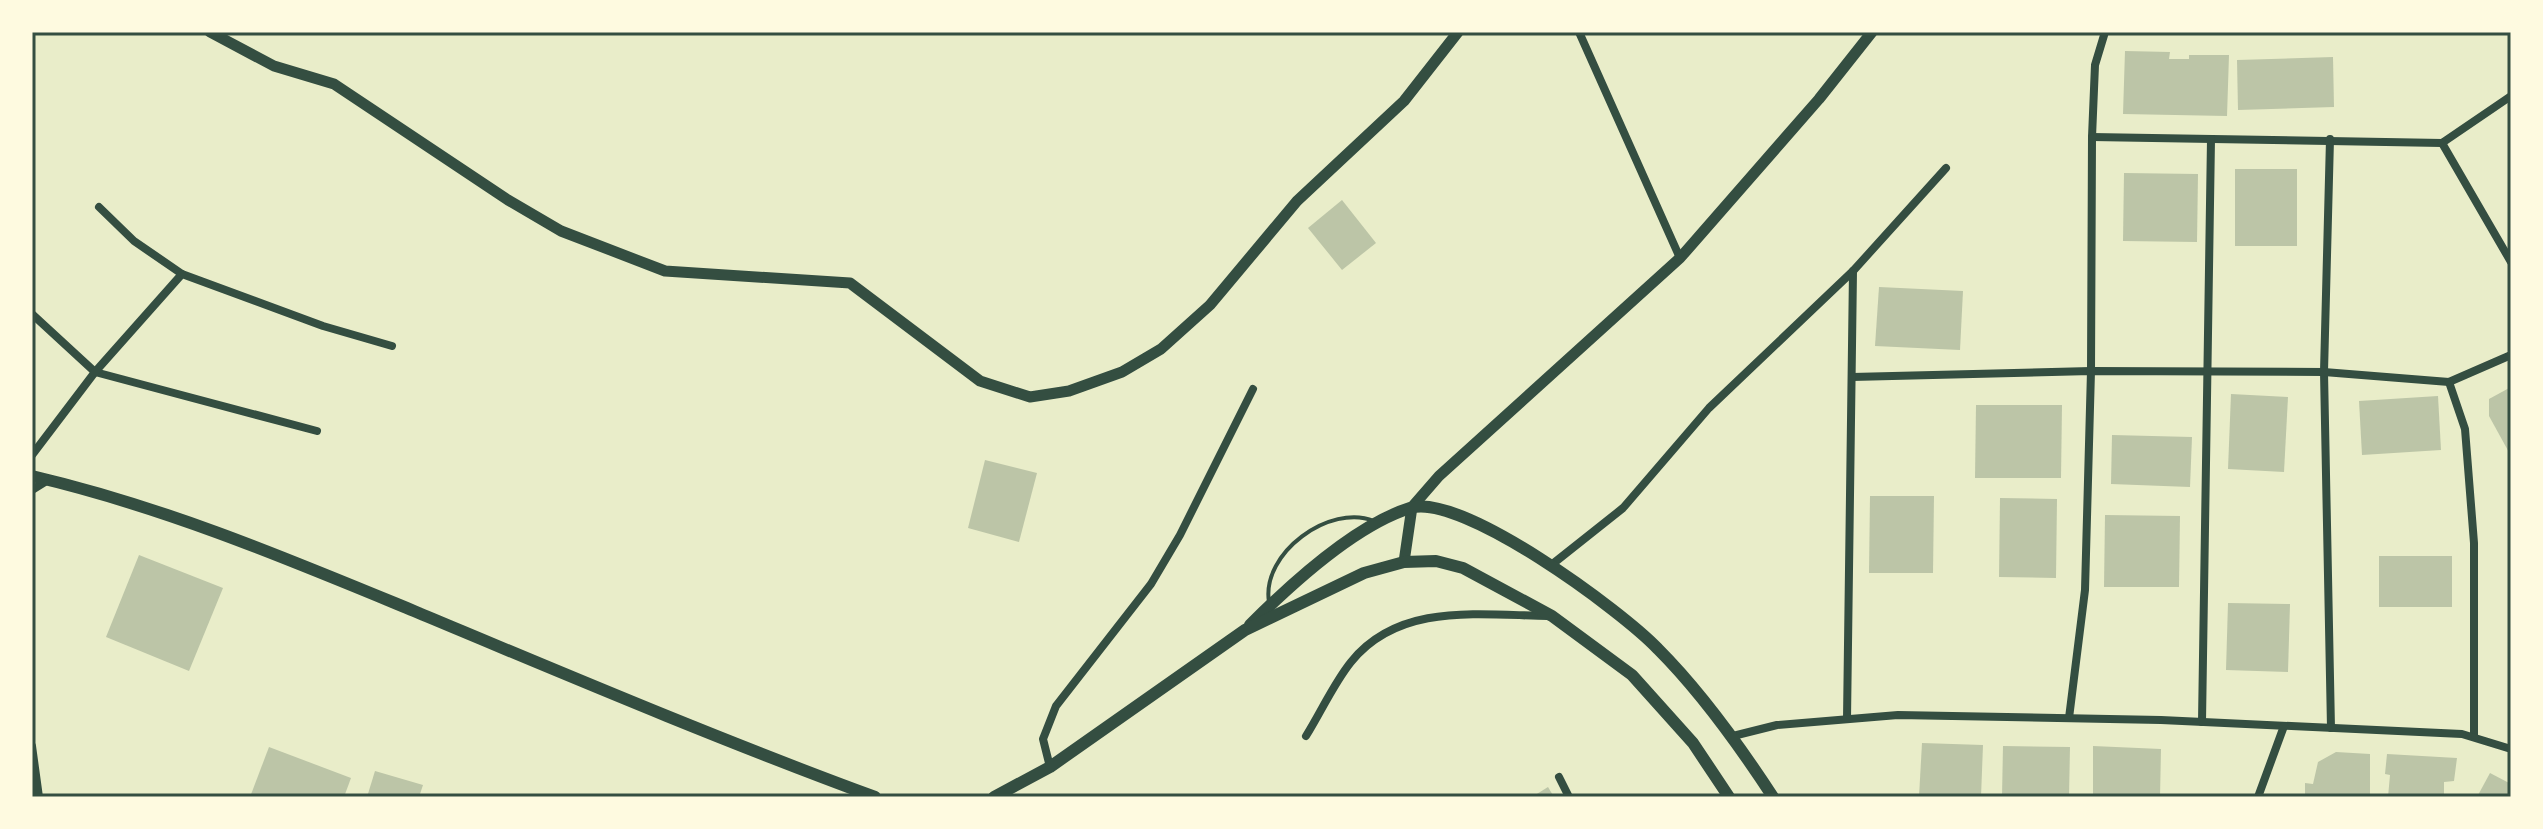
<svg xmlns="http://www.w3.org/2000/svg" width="2543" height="829" font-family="'PT Sans Narrow',sans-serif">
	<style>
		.building { fill: #bcc5a7 }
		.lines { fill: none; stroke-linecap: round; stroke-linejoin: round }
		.service { stroke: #344e41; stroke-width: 4 }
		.minor { stroke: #344e41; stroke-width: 8 }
		.tertiary { stroke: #344e41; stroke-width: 11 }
		.secondary { stroke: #344e41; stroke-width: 12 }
		.neatline { fill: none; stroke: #344e41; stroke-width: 3 }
	</style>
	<rect width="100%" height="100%" fill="#e9edc9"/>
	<g class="building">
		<path d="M2125 51 2170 52 2169 59H2189V55H2229L2227 116 2123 114Z"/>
		<path d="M2333 57 2334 107 2238 110 2237 60Z"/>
		<rect x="2235" y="169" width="62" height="77"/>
		<path d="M2124 173 2198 174 2197 242 2123 241Z"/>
		<path d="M1342 200 1376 243 1342 270 1308 228Z"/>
		<path d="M1879 287 1963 291 1960 350 1875 346Z"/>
		<path d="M2511 387V456L2489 416V399Z"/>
		<path d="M2231 394 2288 397 2284 472 2228 469Z"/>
		<path d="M2438 396 2441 450 2362 455 2359 401Z"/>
		<path d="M1976 405H2062L2061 478H1975Z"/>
		<path d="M2112 435 2192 437 2190 487 2111 484Z"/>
		<path d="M985 460 1037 473 1019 542 968 528Z"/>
		<path d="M1870 496H1934L1933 573H1869Z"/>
		<path d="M2000 498 2057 499 2056 578 1999 577Z"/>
		<path d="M2105 515 2180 516 2179 587H2104Z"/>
		<path d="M139 555 223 588 189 671 106 637Z"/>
		<rect x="2379" y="556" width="73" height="51"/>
		<path d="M2228 603 2290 604 2288 672 2226 670Z"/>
		<path d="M1922 743 1983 745 1981 797H1919Z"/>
		<path d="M2003 746 2070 747 2069 797H2002Z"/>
		<path d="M2093 746 2161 749 2160 797H2093Z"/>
		<path d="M269 747 351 778 344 797H250Z"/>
		<path d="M2336 752 2370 754V797H2305V783L2313 784 2318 762Z"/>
		<path d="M2387 754 2457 758 2454 781 2444 782V797H2388L2390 775 2385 774Z"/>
		<path d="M375 771 423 785 419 797H367Z"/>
		<path d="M2490 773 2511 784V797H2477Z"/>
		<path d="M1548 787 1554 797H1532Z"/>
	</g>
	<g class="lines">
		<path class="service" d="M1269 602C1261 553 1330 503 1374 521"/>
		<g class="minor">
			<path d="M1579 32 1680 258"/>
			<path d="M2092 137 2442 143 2511 96"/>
			<path d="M2330 139 2324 372 2331 728"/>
			<path d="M2442 143 2511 262"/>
			<path d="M99 207 134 241 182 274"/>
			<path d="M32 314 95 372 317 431"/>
			<path d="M1852 377 2091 371 2324 372 2449 382 2511 355"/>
			<path d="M2449 382 2465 429 2474 543V737"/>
			<path d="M32 455 95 372 182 274 323 326 392 346"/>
			<path d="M32 490 48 480"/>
			<path d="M1550 566 1623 508 1709 408 1853 271 1946 168"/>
			<path d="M2069 718 2085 590 2091 371 2092 137 2095 65 2105 32"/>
			<path d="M1847 719 1853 271"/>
			<path d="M2202 722 2211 139"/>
			<path d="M1306 736C1321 712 1334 683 1351 662 1399 602 1480 615 1548 616"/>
			<path d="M1733 736 1777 725 1898 715 2161 720 2462 734 2511 749"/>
			<path d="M32 746 39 797"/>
			<path d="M1050 767 1043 739 1056 706 1151 584 1180 535 1253 389"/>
			<path d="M1559 777 1569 797"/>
			<path d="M2258 797 2284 726"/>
		</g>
		<g class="tertiary">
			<path d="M210 32 274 66 334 84 508 200 561 231 665 271 850 283 980 381 1030 397 1069 391 1122 372 1161 349 1210 305 1297 201 1404 101 1458 32"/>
			<path d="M1404 562 1412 507 1439 476 1680 258 1819 99 1872 32"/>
		</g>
		<g class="secondary">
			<path d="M32 476C165 507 288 559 414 611 567 675 720 740 875 797"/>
			<path d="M1250 625C1290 585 1356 525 1410 508 1461 492 1622 611 1658 649 1702 693 1739 745 1773 797"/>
			<path d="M994 797 1050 767 1245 630 1364 573 1404 562 1436 561 1463 568 1552 616 1632 675 1693 743 1729 797"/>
		</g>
	</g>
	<rect width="2543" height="829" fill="none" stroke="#fefae0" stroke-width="68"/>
	<rect x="34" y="34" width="2475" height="761" class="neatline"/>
</svg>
